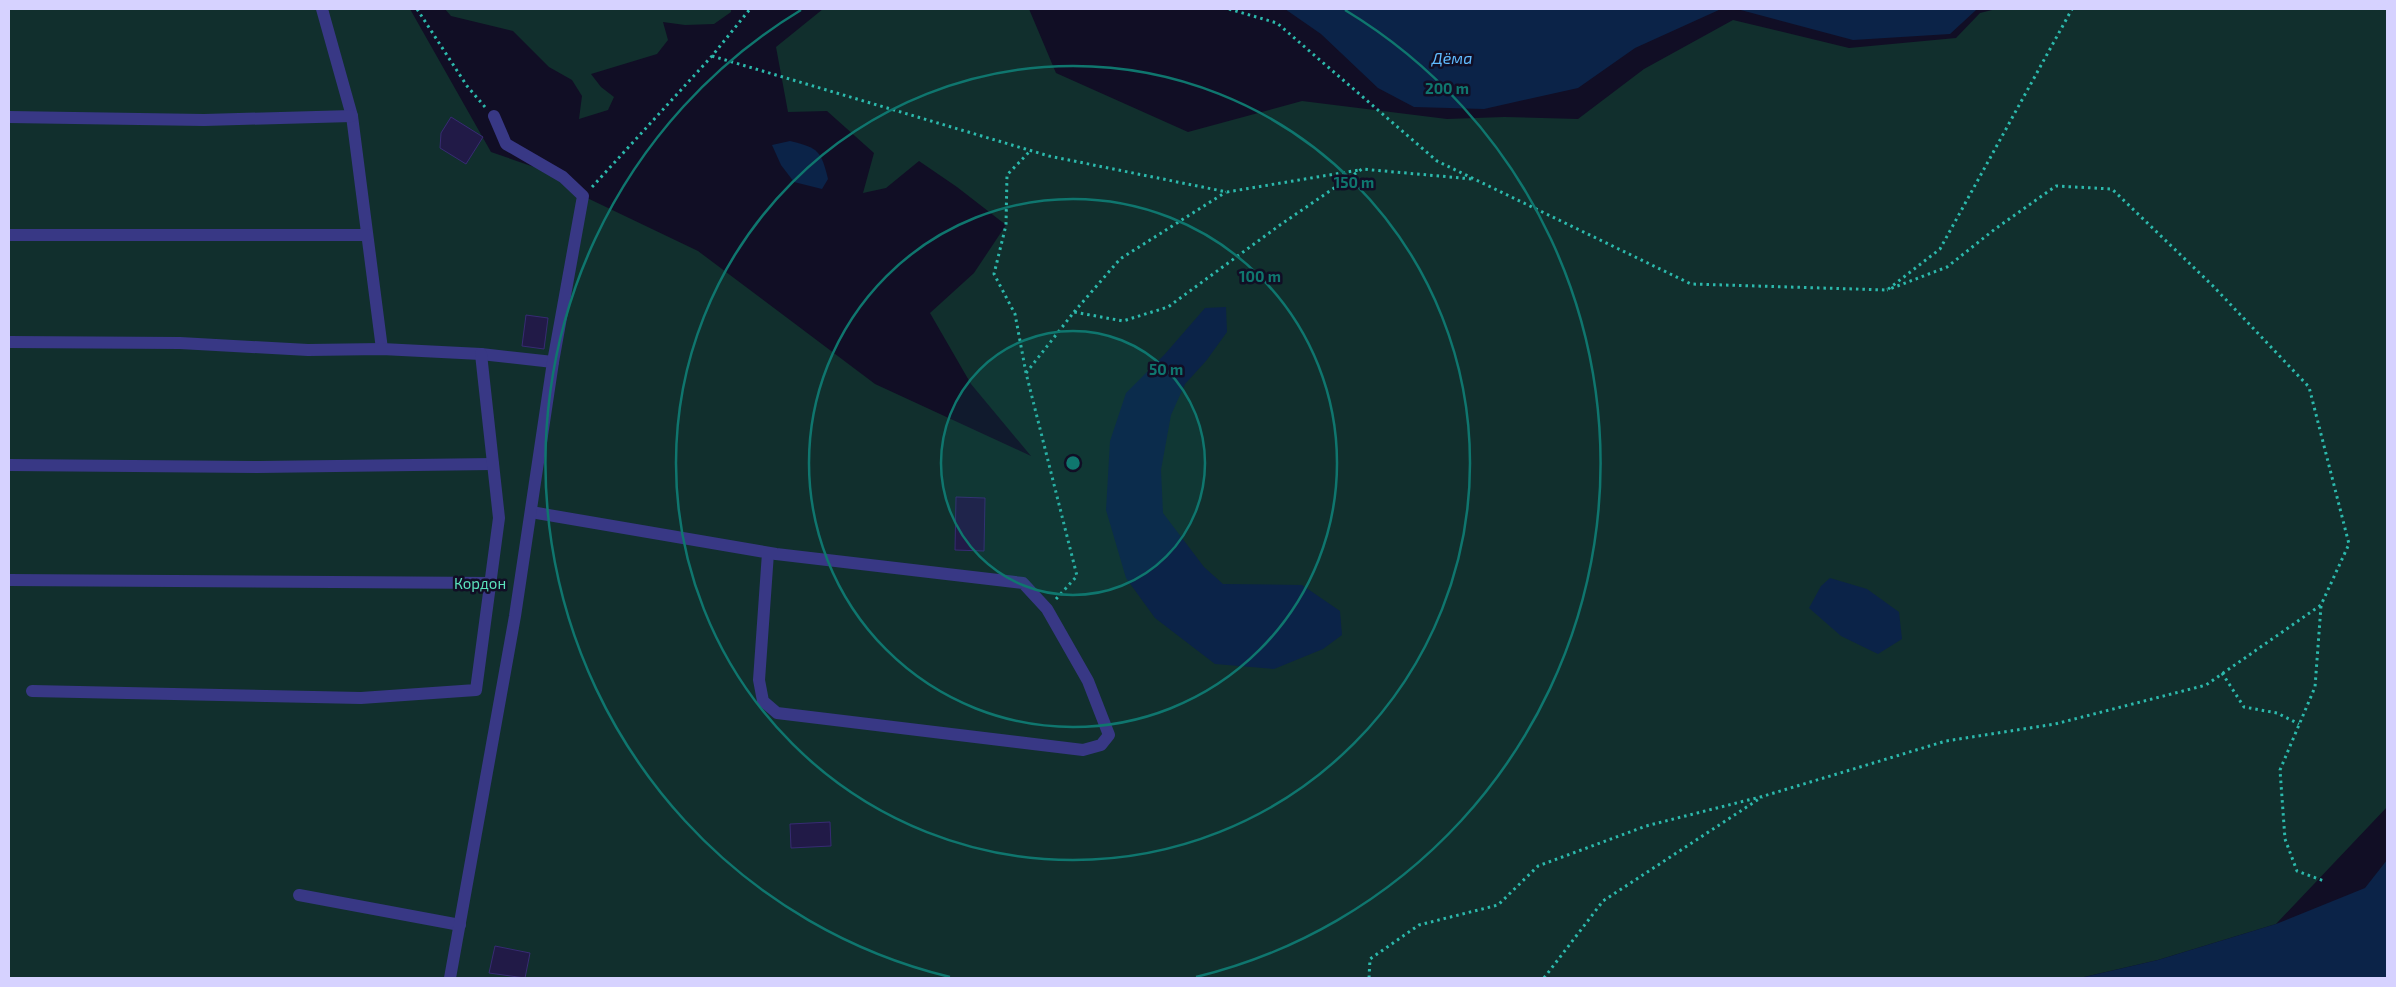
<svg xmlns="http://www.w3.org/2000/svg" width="2396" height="987" font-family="'Exo 2',sans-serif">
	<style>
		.green { fill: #112f2d }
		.water { fill: #0b2348 }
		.building { fill: #211a47; stroke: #372b73 }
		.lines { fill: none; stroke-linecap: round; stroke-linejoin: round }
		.path { stroke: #2cb9ac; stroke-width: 3; stroke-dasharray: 2.5 4; stroke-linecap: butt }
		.minor { stroke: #383885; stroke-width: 12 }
		.ring { fill: none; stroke: #0f766e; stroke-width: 2.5 }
		.labels { text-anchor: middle; stroke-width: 5; stroke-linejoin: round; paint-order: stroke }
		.park-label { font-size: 15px; fill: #5be2bc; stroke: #110e25 }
		.water-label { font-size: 16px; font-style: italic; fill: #60bbff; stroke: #110e25 }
		.centre { fill: #0f766e; stroke: #110e25; stroke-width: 2.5 }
		.ring-label { font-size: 15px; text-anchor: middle; font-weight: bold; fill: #0f766e; stroke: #110e25; stroke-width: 5; stroke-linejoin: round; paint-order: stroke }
	</style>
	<rect width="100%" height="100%" fill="#110e25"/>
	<g class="green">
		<path d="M9 9H410L491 152 563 177 583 196 698 251 875 384 1031 456 971 384 930 313 974 273 1006 225 957 187 919 161 886 188 863 193 874 153 827 111 788 112 776 47 823 9H1029L1056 73 1188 132 1302 101 1447 119 1504 117 1578 119 1644 69 1733 20 1849 48 1956 38 1980 13 1996 9H2387V807L2276 924 2158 960 2080 978H9Z"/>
		<path d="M445 9H731V12L714 24 685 25 663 22 668 40 657 54 591 74 601 87 614 97 608 110 579 119 582 96 572 80 549 67 513 31 451 16Z"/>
	</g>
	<g class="water">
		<path d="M1285 9H1721L1635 48 1578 88 1484 109 1414 107 1378 88 1321 34Z"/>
		<path d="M1737 9H1981L1976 10 1950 34 1853 40Z"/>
		<path d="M790 141C819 148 821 151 828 179L822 189 794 182 781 165 772 145Z"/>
		<path d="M1226 307 1227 332 1206 361 1185 384 1171 415 1161 470 1163 513 1204 567 1223 584 1302 585 1340 611 1342 635 1323 649 1274 669 1215 664 1155 618 1126 578 1106 510 1110 441 1126 393 1165 354 1205 308Z"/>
		<path d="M1830 578 1867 589 1899 612 1902 639 1878 654 1841 636 1809 608 1821 586Z"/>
		<path d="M2387 860V978H2080L2158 960 2276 924 2365 888Z"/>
	</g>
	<g class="building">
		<path d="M451 117 483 137 466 164 440 148 441 133Z"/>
		<path d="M526 315 548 318 544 349 522 346Z"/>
		<path d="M956 497 985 498 984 551 955 550Z"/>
		<path d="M830 822 831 846 791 848 790 824Z"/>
		<path d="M495 946 530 953 525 978 489 973Z"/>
	</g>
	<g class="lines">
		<g class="path">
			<path d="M417 9 467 86 485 107"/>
			<path d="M1229 9 1277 23 1437 161 1691 284 1887 290 1940 249 2072 9"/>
			<path d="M712 56 1049 156 1227 192 1359 170"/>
			<path d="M592 187 712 56 750 9"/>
			<path d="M1074 312 1120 259 1226 192"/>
			<path d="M1026 373 1015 314 994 274 1006 225 1007 175 1031 150"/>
			<path d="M1056 599 1077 576 1026 373 1074 312 1123 321 1168 307 1280 225 1362 169 1472 179"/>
			<path d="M2321 606 2315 687 2280 770 2285 839 2297 871 2324 881"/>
			<path d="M2222 673 2244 707 2277 713 2299 724"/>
			<path d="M1369 978 1370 959 1419 925 1498 905 1538 866 1646 826 1764 796 1946 741 2055 724 2206 685 2321 605 2349 544 2309 387 2213 286 2112 189 2056 186 1995 229 1947 267 1887 290"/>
			<path d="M1544 978 1603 901 1762 797"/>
		</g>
		<g class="minor">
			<path d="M322 9 352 116 382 349"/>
			<path d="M9 117 204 120 352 116"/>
			<path d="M9 235H367"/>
			<path d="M9 342 180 343 308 350 382 349 481 354 553 362"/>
			<path d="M9 465 258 467 493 464"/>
			<path d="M531 512 776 554 1023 583 1047 609 1088 681 1109 735 1101 745 1083 750 777 713 763 701 759 680 768 553"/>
			<path d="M9 580 492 583"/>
			<path d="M32 691 361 698 476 690 499 518 481 354"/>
			<path d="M299 895 460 925"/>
			<path d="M450 978 515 616 553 362 583 196 563 177 506 144 494 116"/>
		</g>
	</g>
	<circle cx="1073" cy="463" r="132" fill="#0f766e" fill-opacity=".12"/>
	<g class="ring">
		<circle cx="1073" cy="463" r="132"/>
		<circle cx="1073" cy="463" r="264"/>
		<circle cx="1073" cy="463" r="397"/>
		<path d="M950 977A529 529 0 0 1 801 10M1345 10A529 529 0 0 1 1196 977"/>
	</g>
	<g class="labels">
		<g class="park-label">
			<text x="480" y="589">Кордон</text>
		</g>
		<g class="water-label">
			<text x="1452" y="64">Дёма</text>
		</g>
	</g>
	<circle cx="1073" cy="463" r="8" class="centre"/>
	<g class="ring-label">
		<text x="1447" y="94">200 m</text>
		<text x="1354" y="188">150 m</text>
		<text x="1260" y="282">100 m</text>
		<text x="1166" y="375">50 m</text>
	</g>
	<rect width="2396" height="987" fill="none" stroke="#d6d2ff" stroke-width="20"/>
</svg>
